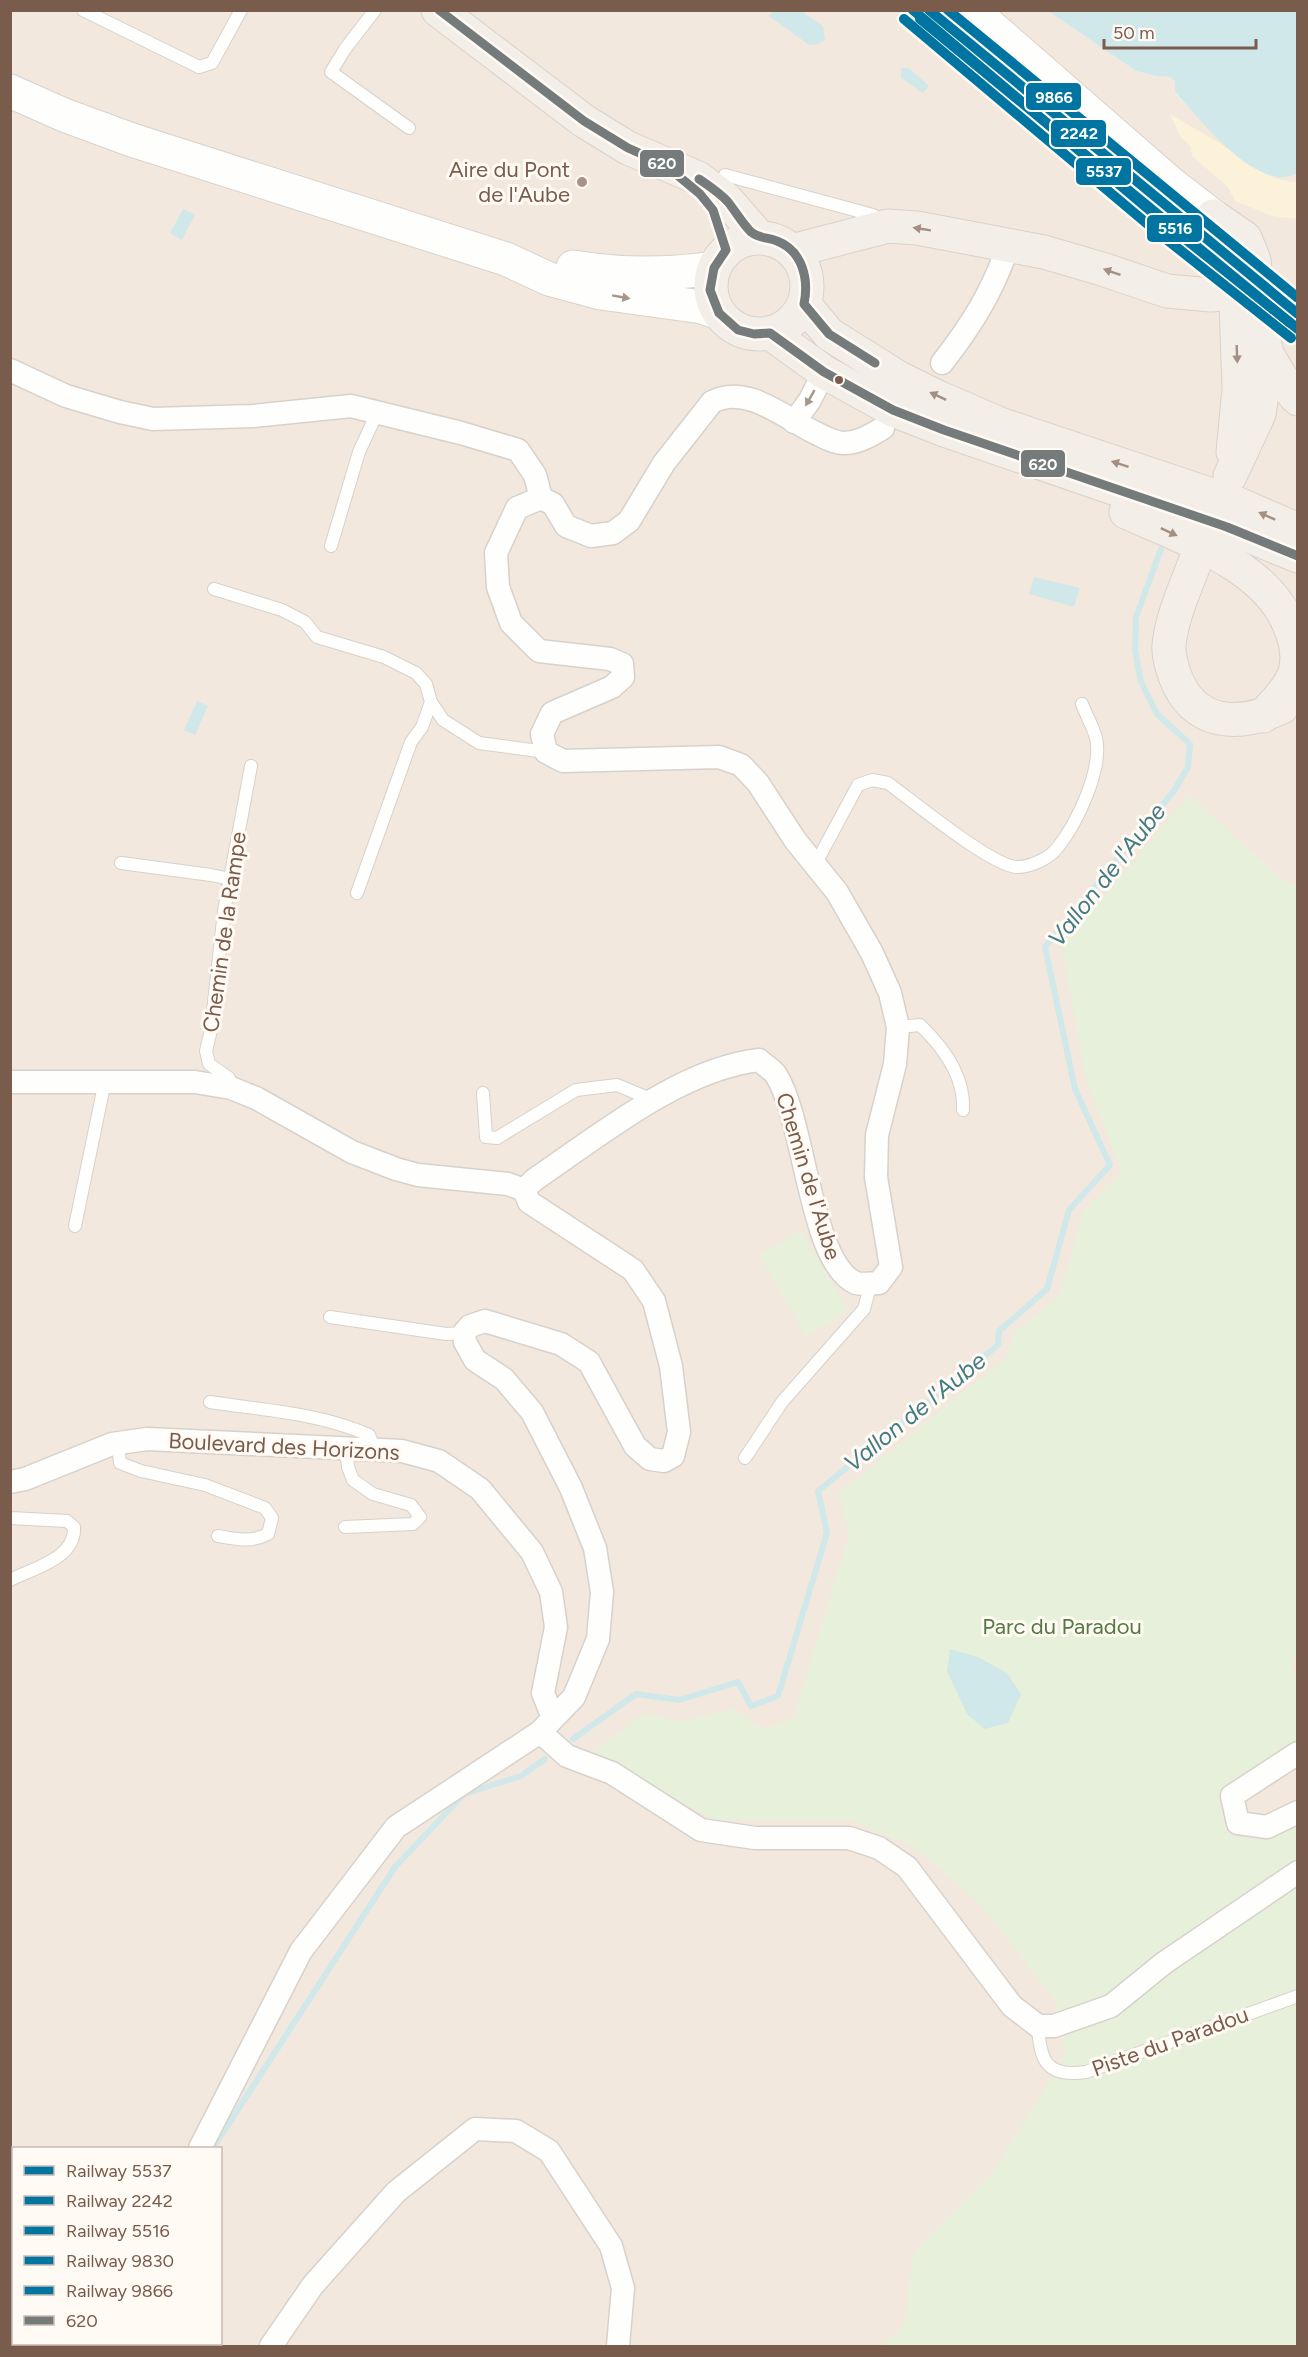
<svg xmlns="http://www.w3.org/2000/svg" width="1308" height="2357" font-family="Figtree,sans-serif">
	<style>
		.residential { fill: #f2e8de; fill-rule: evenodd }
		.green { fill: #e7f0db }
		.sand { fill: #fbf2d9 }
		.water { fill: #d0e8ea }
		.lines { fill: none; stroke-linecap: round; stroke-linejoin: round }
		.stream { stroke: #d0e8ea; stroke-width: 6 }
		.lane-casing { stroke: #d7d1cb; stroke-width: 14 }
		.street-casing { stroke: #d7d1cb; stroke-width: 25 }
		.secondary-casing { stroke: #d9d2cb; stroke-width: 35 }
		.primary-casing { stroke: #dad1cc; stroke-width: 35 }
		.lane { stroke: #fefefd; stroke-width: 12 }
		.street { stroke: #fefefd; stroke-width: 22 }
		.secondary { stroke: #fefefd; stroke-width: 33 }
		.primary { stroke: #f3eee8; stroke-width: 33 }
		.bus-1-casing { stroke: #fffaf3; stroke-width: 14 }
		.bus-1 { stroke: #757a7b; stroke-width: 9 }
		.rail-1-casing { stroke: #fffaf3; stroke-width: 15 }
		.rail-2-casing { stroke: #fffaf3; stroke-width: 15 }
		.rail-3-casing { stroke: #fffaf3; stroke-width: 15 }
		.rail-4-casing { stroke: #fffaf3; stroke-width: 15 }
		.rail-5-casing { stroke: #fffaf3; stroke-width: 15 }
		.rail-1 { stroke: #0075a1; stroke-width: 10 }
		.rail-2 { stroke: #0075a1; stroke-width: 10 }
		.rail-3 { stroke: #0075a1; stroke-width: 10 }
		.rail-4 { stroke: #0075a1; stroke-width: 10 }
		.rail-5 { stroke: #0075a1; stroke-width: 10 }
		.oneway { fill: #a48f83 }
		.oneway2 { fill: #a8958b }
		.poi-dot { fill: #a69286; stroke: #fffaf3; stroke-width: 2 }
		.bus-dot { fill: #7a5c4d; stroke: #fffaf3; stroke-width: 2 }
		.labels { text-anchor: middle; stroke-width: 6; stroke-linejoin: round; paint-order: stroke }
		.poi-label { font-size: 22px; fill: #7a5c4d; stroke: #fffaf3; text-anchor: end }
		.street-label { font-size: 22px; fill: #7a5c4d; stroke: #fffaf3 }
		.park-label { font-size: 22px; fill: #537a41; stroke: #fffaf3 }
		.water-label { font-size: 24px; font-style: italic; fill: #437c86; stroke: #fffaf3 }
		.line-badge { stroke: #fffaf3; stroke-width: 2 }
		.badge-label { font-size: 16px; text-anchor: middle; font-weight: bold; fill: #fff }
	</style>
	<rect width="100%" height="100%" fill="#f9f5f0"/>
	<path class="residential" d="M11 11H1048L1136 71 1156 76 1171 77 1175 82V93L1228 148 1280 177 1297 174V2346H11ZM14 2148H220V2344H14Z"/>
	<g class="green">
		<path d="M1189 795 1278 876 1297 887 1298 1654 1290 1666 1297 1678V1743L1262 1764 1218 1796 1227 1834 1265 1841 1297 1827V2346H882L903 2328 914 2252 994 2171 1065 2055 1056 2002 979 1903 917 1849 852 1820H714L591 1753 645 1713 679 1722 734 1709 762 1729 793 1719 849 1535 839 1493 1007 1357 1013 1334 1059 1297 1083 1212 1122 1171 1087 1083 1062 946Z"/>
		<path d="M801 1230 848 1311 806 1336 759 1255Z"/>
	</g>
	<path class="sand" d="M1170 114C1189 125 1208 136 1227 148 1253 165 1263 180 1297 182V219L1272 216 1235 201 1228 187 1192 156 1191 147 1180 136Z"/>
	<g class="water">
		<path d="M773 11H801L823 26 825 40 818 44 809 45 769 16Z"/>
		<path d="M1048 11H1297V174C1292 175 1285 178 1279 177 1240 172 1201 120 1175 92V82L1171 77 1156 76 1136 71Z"/>
		<path d="M901 68H909L929 86 923 93 901 78Z"/>
		<path d="M183 209 195 215 182 240 170 233Z"/>
		<path d="M1034 577 1080 588 1074 607 1029 594Z"/>
		<path d="M197 701 208 706 195 735 184 730Z"/>
		<path d="M950 1649 978 1657 1007 1673 1021 1694 1008 1723 985 1729 967 1714 947 1671Z"/>
	</g>
	<g class="lines">
		<g class="stream">
			<path d="M573 1739 636 1694 679 1700 738 1682 751 1706 778 1696 827 1533 818 1491 998 1345 999 1331 1047 1289 1069 1210 1110 1165 1075 1089 1045 947 1174 791 1188 767 1190 744 1157 714 1141 682 1135 650 1136 617 1161 549"/>
			<path d="M213 2148 395 1867 464 1794 521 1776 545 1759"/>
			<path d="M145 2346 147 2344"/>
		</g>
		<g class="lane-casing">
			<g id="lane">
				<path d="M83 10 199 67 212 63 241 10"/>
				<path d="M375 10 345 49 331 72 409 128"/>
				<path d="M725 175 873 215 882 222"/>
				<path d="M331 546 359 452 377 413"/>
				<path d="M214 589 282 610 305 622 317 637 384 657 416 673 426 684 431 702 443 720 479 743 546 752"/>
				<path d="M121 863 211 875 230 879"/>
				<path d="M815 865 858 785 872 780 888 783C911 800 994 868 1018 867 1031 867 1050 858 1058 847 1077 823 1103 769 1096 738 1093 726 1086 715 1082 704"/>
				<path d="M357 893 411 742 422 727 431 702"/>
				<path d="M898 1027 920 1025C943 1047 965 1077 963 1110"/>
				<path d="M231 1088 229 1078 209 1064 206 1051 211 1030 224 911 251 766"/>
				<path d="M483 1093 486 1137 497 1138 576 1090 617 1085 653 1100"/>
				<path d="M75 1226 105 1081"/>
				<path d="M330 1317 446 1334 464 1333"/>
				<path d="M210 1402C262 1410 320 1413 369 1435L375 1450"/>
				<path d="M118 1443 120 1463 141 1471 205 1485 265 1508 272 1518 268 1534C250 1543 238 1539 218 1536"/>
				<path d="M745 1458 782 1402 864 1309 871 1283"/>
				<path d="M10 1518 67 1521 74 1527C76 1558 34 1568 10 1580"/>
				<path d="M345 1527 413 1524 420 1517 411 1505 373 1494 353 1480 348 1467 346 1449"/>
				<path d="M1038 2026C1040 2060 1046 2078 1086 2072L1298 1996"/>
				<path d="M37 2346 39 2344"/>
			</g>
		</g>
		<g class="street-casing">
			<g id="street">
				<path d="M942 363C971 326 993 291 1008 246"/>
				<path d="M10 370 66 396 120 412 153 419 253 416 351 406 461 433 518 450 535 475 541 498"/>
				<path d="M794 422 810 400 824 372"/>
				<path d="M10 1082H195L231 1088 256 1098 352 1152 396 1169 418 1175 508 1184 524 1190"/>
				<path d="M524 1190 534 1180C599 1136 680 1069 759 1060 764 1065 772 1069 776 1075 805 1120 810 1264 856 1283 862 1285 872 1283 879 1283L891 1267 876 1177 877 1135 895 1064 898 1027 890 993 872 953 837 892 795 840 758 783 741 765 719 757 563 761 546 752 542 734 552 713 612 687 623 677 622 664 610 659 539 651 511 623 498 587 496 553 517 508 541 498 553 504 566 526 591 536 613 533 629 521 664 463 712 402C747 383 787 420 818 434 826 438 835 443 844 443 859 443 871 435 883 428"/>
				<path d="M10 1482 25 1479 112 1444 147 1439 402 1451 439 1461 480 1489 532 1552 551 1592 556 1627 543 1693 553 1718"/>
				<path d="M540 1732 567 1756 612 1773 701 1830 755 1838H849L879 1848 907 1867 1012 2006 1038 2026H1054L1111 2006 1164 1963 1298 1872"/>
				<path d="M1298 1753 1232 1796 1238 1823 1267 1827 1298 1812"/>
				<path d="M200 2148 301 1951 396 1827 540 1732 574 1697 598 1639 602 1592 595 1548 571 1488 532 1412 504 1379 475 1360 465 1342 464 1333 470 1326 485 1321 561 1344 589 1362 635 1446 650 1459 664 1461 673 1456 679 1432 671 1366 654 1301 633 1270 529 1202 524 1190"/>
				<path d="M110 2346 113 2344"/>
				<path d="M271 2346 313 2285 396 2192 475 2129 516 2131 549 2151 611 2246 623 2288 618 2346"/>
			</g>
		</g>
		<g class="secondary-casing">
			<g id="secondary">
				<path d="M972 10 1169 182 1213 216"/>
				<path d="M10 91 64 115 132 140 506 259 549 279 601 293 702 307 719 313"/>
				<path d="M573 267C620 275 666 275 714 268"/>
			</g>
		</g>
		<g class="primary-casing">
			<g id="primary">
				<path d="M438 10 584 121 628 148 698 178 726 199 759 237"/>
				<path d="M1213 216 1245 238 1254 260 1260 318 1266 350V368L1259 414 1230 476"/>
				<circle cx="759" cy="286" r="48"/>
				<path d="M792 251 888 226 917 228 1044 252 1102 269 1167 291 1211 295 1236 292C1253 307 1245 313 1254 330 1263 347 1284 386 1298 399"/>
				<path d="M804 304 829 334 899 378 940 398 1000 424 1236 503 1298 530"/>
				<path d="M770 333 824 372 893 410 944 430 1227 527 1298 556"/>
				<path d="M1233 452 1239 389 1236 303"/>
				<path d="M1126 512C1182 538 1267 565 1290 627 1296 641 1299 657 1295 672 1290 689 1274 703 1263 716"/>
				<path d="M1195 562C1185 589 1172 616 1169 645 1168 655 1172 667 1175 676 1194 727 1240 727 1282 707"/>
			</g>
		</g>
		<use href="#lane" class="lane"/>
		<use href="#street" class="street"/>
		<use href="#secondary" class="secondary"/>
		<use href="#primary" class="primary"/>
		<g class="bus-1-casing">
			<g id="bus-1">
				<path d="M439 10 584 121 628 148 664 164 700 194 713 210 726 250 714 268 710 290 719 313 738 330 754 334 770 333 824 372 893 410 944 430 1227 527 1298 556"/>
				<path d="M699 179C709 186 720 193 728 202 736 212 742 223 751 232 760 239 768 237 777 241 803 251 809 280 804 304L829 334 875 363"/>
			</g>
		</g>
		<use href="#bus-1" class="bus-1"/>
		<g class="rail-1-casing">
			<path id="rail-1" d="M913 10 1159 218 1298 329"/>
		</g>
		<g class="rail-2-casing">
			<path id="rail-2" d="M929 10 1298 314"/>
		</g>
		<g class="rail-3-casing">
			<path id="rail-3" d="M920 19 1290 323"/>
		</g>
		<g class="rail-4-casing">
			<path id="rail-4" d="M904 19 1151 227 1291 338"/>
		</g>
		<g class="rail-5-casing">
			<path id="rail-5" d="M948 10 1298 298"/>
		</g>
		<use href="#rail-1" class="rail-1"/>
		<use href="#rail-2" class="rail-2"/>
		<use href="#rail-3" class="rail-3"/>
		<use href="#rail-4" class="rail-4"/>
		<use href="#rail-5" class="rail-5"/>
	</g>
	<defs><path id="oneway-solid" d="M-6-.8H1V-3.2L6.5 0L1 3.2V.8H-6Z" transform="scale(1.5)"/></defs>
	<g class="oneway">
		<use href="#oneway-solid" transform="translate(922 229) rotate(-171)"/>
		<use href="#oneway-solid" transform="translate(1112 272) rotate(-161)"/>
		<use href="#oneway-solid" transform="translate(1237 354) rotate(88)"/>
		<use href="#oneway-solid" transform="translate(938 396) rotate(-155)"/>
		<use href="#oneway-solid" transform="translate(1120 464) rotate(-162)"/>
		<use href="#oneway-solid" transform="translate(1267 516) rotate(-156)"/>
		<use href="#oneway-solid" transform="translate(1169 532) rotate(25)"/>
	</g>
	<g class="oneway2">
		<use href="#oneway-solid" transform="translate(621 297) rotate(10)"/>
		<use href="#oneway-solid" transform="translate(810 398) rotate(120)"/>
	</g>
	<circle class="poi-dot" cx="582" cy="182" r="6"/>
	<circle class="bus-dot" cx="839" cy="380" r="5"/>
	<g class="labels">
		<g class="poi-label">
			<text x="570" y="177">Aire du Pont<tspan x="570" dy="25">de l'Aube</tspan></text>
		</g>
		<g class="street-label">
			<text transform="translate(224 932) rotate(-82)" y="8">Chemin de la Rampe</text>
			<text transform="translate(809 1176) rotate(73)" y="8">Chemin de l'Aube</text>
			<text transform="translate(284 1446) rotate(3)" y="8">Boulevard des Horizons</text>
			<text transform="translate(1170 2041) rotate(-20)" y="8">Piste du Paradou</text>
		</g>
		<g class="park-label">
			<text x="1062" y="1634">Parc du Paradou</text>
		</g>
		<g class="water-label">
			<text transform="translate(1107 875) rotate(-52)" y="8">Vallon de l'Aube</text>
			<text transform="translate(915 1412) rotate(-39)" y="8">Vallon de l'Aube</text>
		</g>
	</g>
	<g class="line-badge">
		<rect x="1025" y="82" width="57" height="29" rx="6" fill="#0075a1"/>
		<rect x="1050" y="119" width="57" height="29" rx="6" fill="#0075a1"/>
		<rect x="639" y="149" width="46" height="29" rx="6" fill="#757a7b"/>
		<rect x="1075" y="157" width="57" height="29" rx="6" fill="#0075a1"/>
		<rect x="1146" y="214" width="57" height="29" rx="6" fill="#0075a1"/>
		<rect x="1020" y="449" width="46" height="29" rx="6" fill="#757a7b"/>
	</g>
	<g class="badge-label">
		<text x="1054" y="103">9866</text>
		<text x="1079" y="139">2242</text>
		<text x="662" y="169">620</text>
		<text x="1104" y="177">5537</text>
		<text x="1175" y="234">5516</text>
		<text x="1043" y="470">620</text>
	</g>
	<rect width="1308" height="2357" fill="none" stroke="#7a5c4d" stroke-width="24"/>
	<rect x="12" y="2147" width="210" height="198" fill="#fffaf3" stroke="#cabbb1" stroke-width="1.5"/>
	<rect x="24" y="2166" width="30" height="9" fill="#0075a1" stroke="#cabbb1" stroke-width="1.5"/>
	<text x="66" y="2177" font-size="18" fill="#7a5c4d">Railway 5537</text>
	<rect x="24" y="2196" width="30" height="9" fill="#0075a1" stroke="#cabbb1" stroke-width="1.5"/>
	<text x="66" y="2207" font-size="18" fill="#7a5c4d">Railway 2242</text>
	<rect x="24" y="2226" width="30" height="9" fill="#0075a1" stroke="#cabbb1" stroke-width="1.5"/>
	<text x="66" y="2237" font-size="18" fill="#7a5c4d">Railway 5516</text>
	<rect x="24" y="2256" width="30" height="9" fill="#0075a1" stroke="#cabbb1" stroke-width="1.5"/>
	<text x="66" y="2267" font-size="18" fill="#7a5c4d">Railway 9830</text>
	<rect x="24" y="2286" width="30" height="9" fill="#0075a1" stroke="#cabbb1" stroke-width="1.5"/>
	<text x="66" y="2297" font-size="18" fill="#7a5c4d">Railway 9866</text>
	<rect x="24" y="2316" width="30" height="9" fill="#757a7b" stroke="#cabbb1" stroke-width="1.5"/>
	<text x="66" y="2327" font-size="18" fill="#7a5c4d">620</text>
	<path d="M1104 39v9h152v-9" fill="none" stroke="#7a5c4d" stroke-width="3"/>
	<text x="1113" y="39" font-size="18" fill="#7a5c4d" stroke="#fffaf3" stroke-width="4.5" paint-order="stroke">50 m</text>
</svg>
